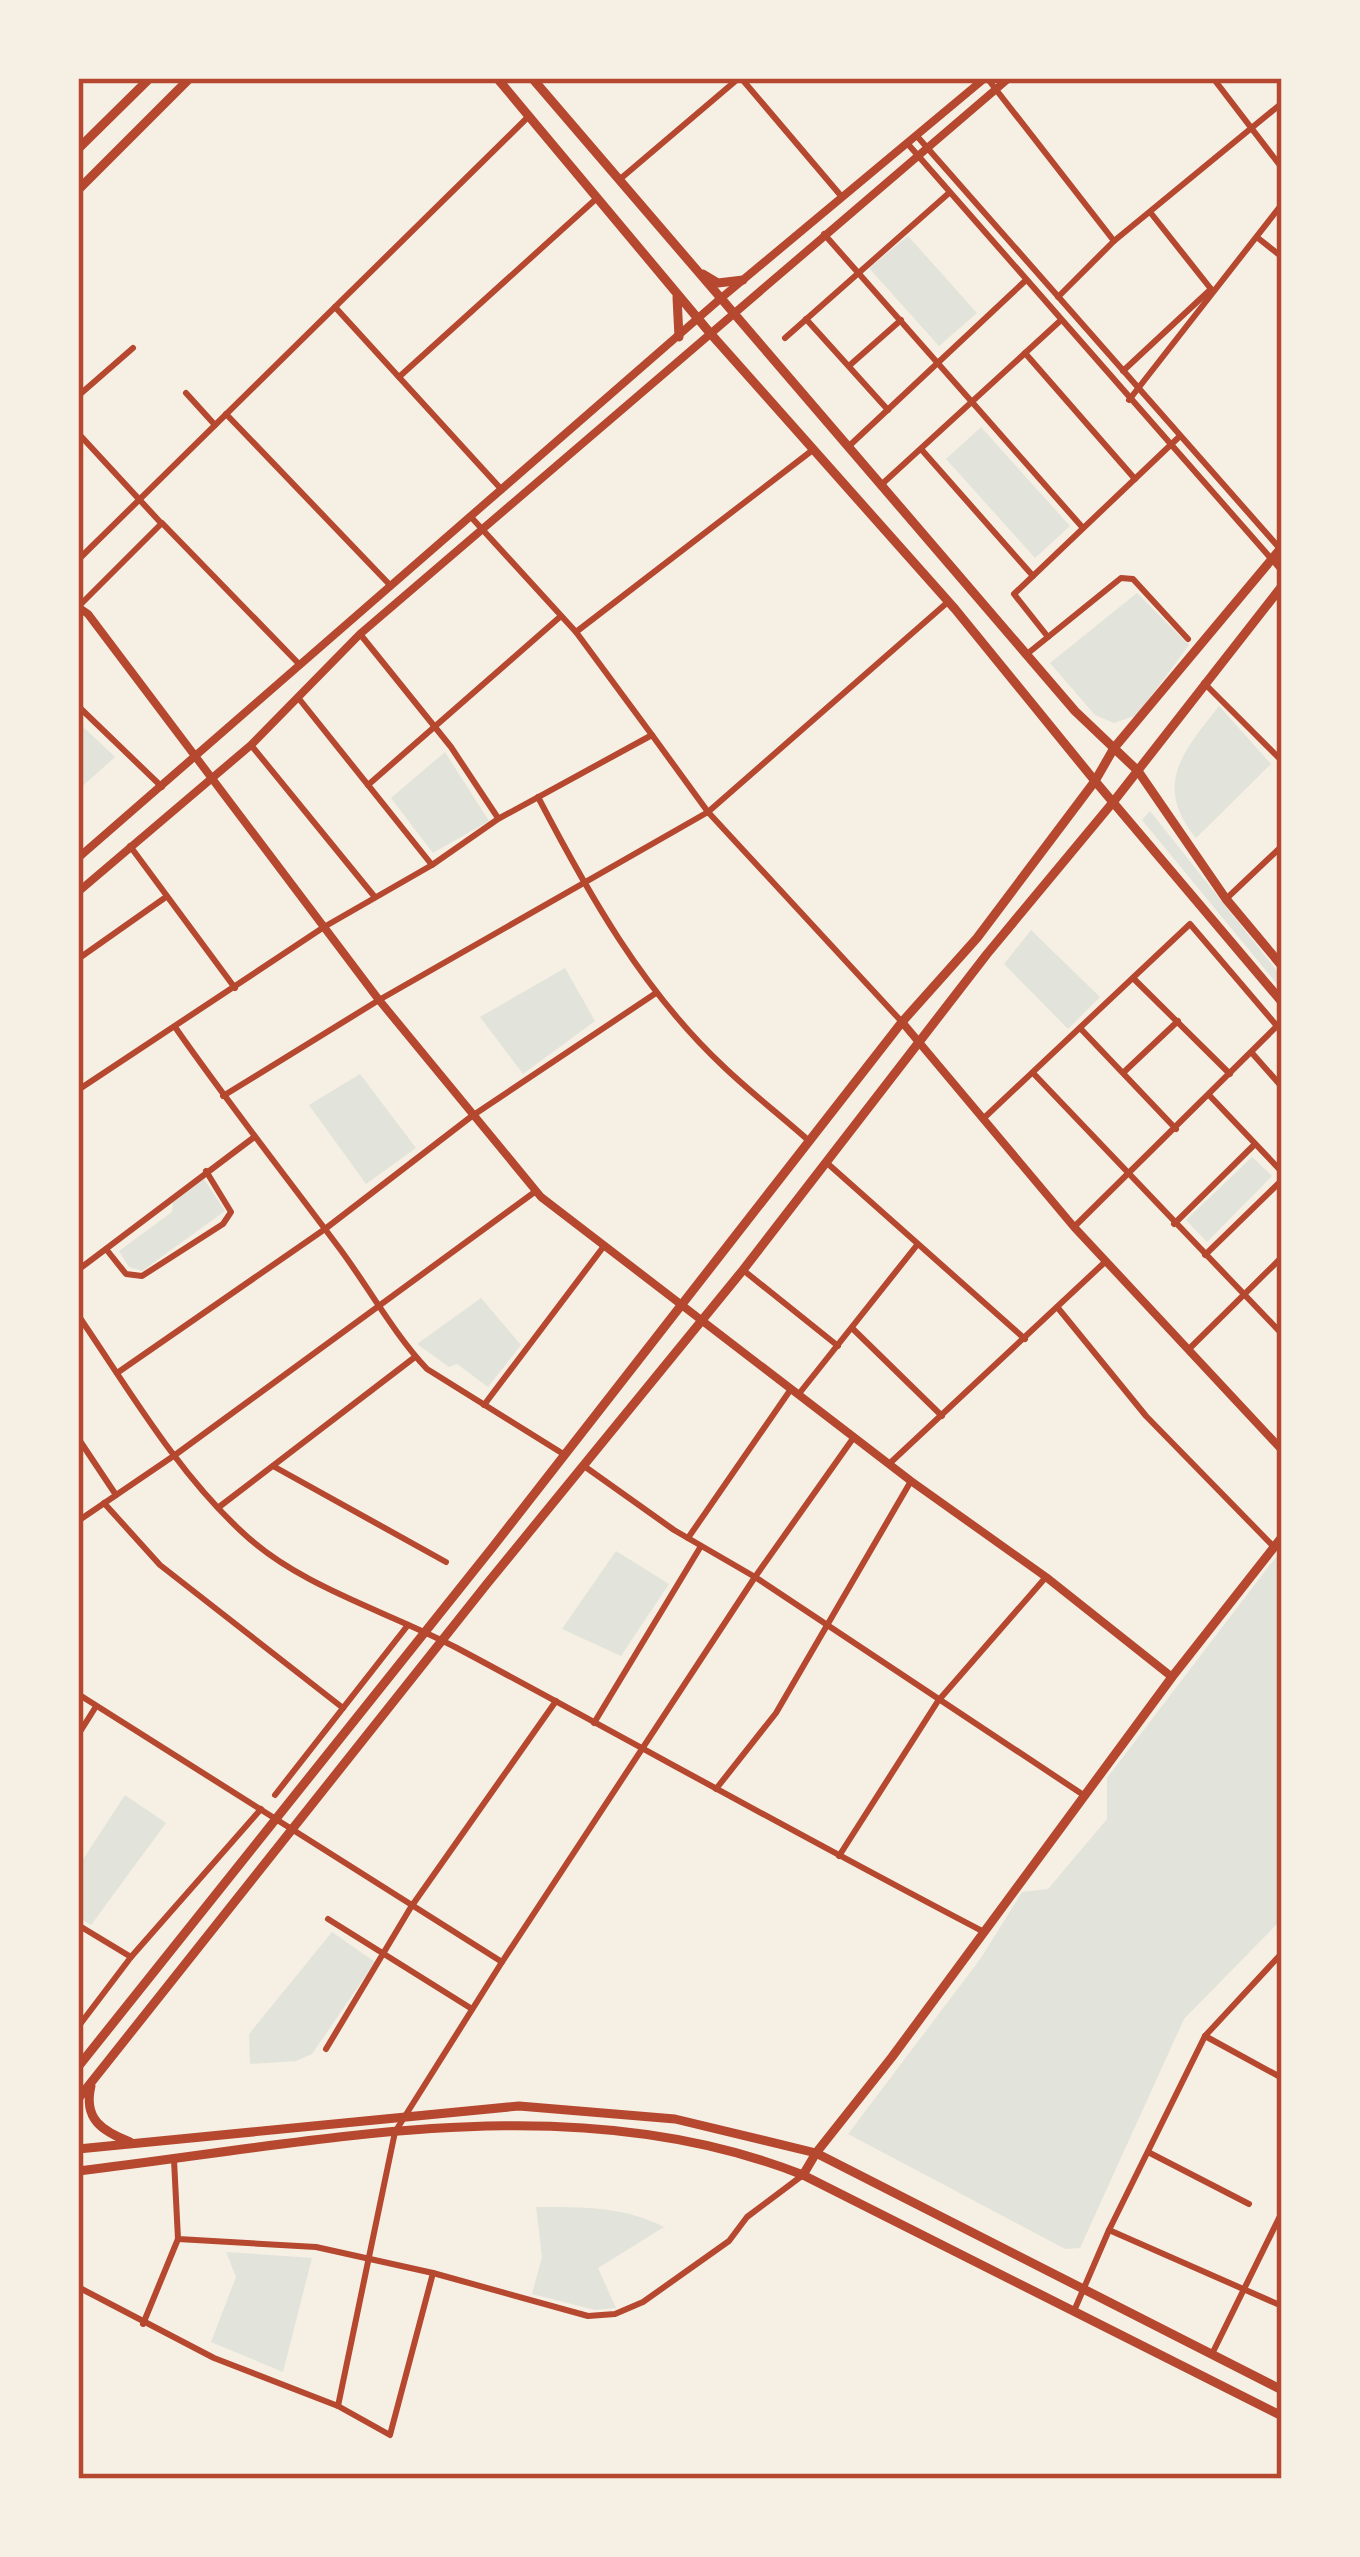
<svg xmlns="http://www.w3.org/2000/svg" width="1360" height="2557" font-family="'Public Sans',sans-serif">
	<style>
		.green { fill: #e2e4dc }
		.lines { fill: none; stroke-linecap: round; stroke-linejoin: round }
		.minor { stroke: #b5482f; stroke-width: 6 }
		.tertiary { stroke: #b5482f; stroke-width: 8 }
		.secondary { stroke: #b5482f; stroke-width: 9 }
		.neatline { fill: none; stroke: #b5482f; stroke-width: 4.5 }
	</style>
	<rect width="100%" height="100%" fill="#f6efe4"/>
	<g class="green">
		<path d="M908 236 977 313 939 346 869 268Z"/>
		<path d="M981 427 1070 526 1035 558 946 459Z"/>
		<path d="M1137 593 1189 645 1137 715 1114 723 1095 715 1050 663Z"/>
		<path d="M1219 706 1271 764 1196 838C1152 784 1184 751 1219 706Z"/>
		<path d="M78 722 115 757 78 790Z"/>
		<path d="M445 752 489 821 433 853 391 798Z"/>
		<path d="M1150 811 1282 977V990L1142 820Z"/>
		<path d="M1031 930 1100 997 1068 1029 1004 964Z"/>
		<path d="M565 968 595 1021 523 1074 480 1017Z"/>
		<path d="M360 1074 416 1148 366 1184 309 1105Z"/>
		<path d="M1252 1157 1272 1176 1207 1242 1186 1220Z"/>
		<path d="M204 1179 225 1211 142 1271 129 1267 119 1251 172 1212 173 1202Z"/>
		<path d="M481 1298 521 1345 488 1387 457 1364 449 1367 417 1344Z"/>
		<path d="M1282 1549V1919L1184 2019 1080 2248 1065 2249 848 2134 981 1958 1022 1892 1048 1889 1107 1819V1778Z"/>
		<path d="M616 1551 669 1584 621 1656 562 1629Z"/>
		<path d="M125 1795 166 1823 91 1925 78 1917V1867Z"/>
		<path d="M332 1932 375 1962 312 2054 296 2061 250 2064 249 2034Z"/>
		<path d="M536 2207C581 2207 623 2206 664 2227L598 2268 616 2308 595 2310 532 2294 542 2257Z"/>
		<path d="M226 2252 312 2258 283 2372 211 2342 236 2277Z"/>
	</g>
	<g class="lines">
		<g class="minor">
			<path d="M741 78 842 197"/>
			<path d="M987 78 1114 241"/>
			<path d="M1213 78 1282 168"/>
			<path d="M916 135 1282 551"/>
			<path d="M907 143 1282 571"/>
			<path d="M619 180 739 78"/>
			<path d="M1150 212 1211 289"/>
			<path d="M824 234 1083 528"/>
			<path d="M1258 238 1282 257"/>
			<path d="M1058 297 1114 241 1282 103"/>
			<path d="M335 307 502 490"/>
			<path d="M806 319 888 410"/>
			<path d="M785 338 949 193"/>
			<path d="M1025 353 1135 479"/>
			<path d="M850 365 901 320"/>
			<path d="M1123 371 1211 289"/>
			<path d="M399 377 597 198"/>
			<path d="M186 393 215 425"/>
			<path d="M78 396 133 348"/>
			<path d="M1129 400 1282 204"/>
			<path d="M226 414 389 584"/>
			<path d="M78 433 161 523"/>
			<path d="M848 447 1025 281"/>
			<path d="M921 449 1033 576"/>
			<path d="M881 485 1060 321"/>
			<path d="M471 517 576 632 652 735"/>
			<path d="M78 560 529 116"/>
			<path d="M79 606 162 523 300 665"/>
			<path d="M576 632 814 449"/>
			<path d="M360 634 451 747 498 818"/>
			<path d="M1048 637 1014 594 1180 436"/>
			<path d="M1027 654 1121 578 1133 579 1188 639"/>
			<path d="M1204 683 1282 761"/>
			<path d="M300 700 432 865"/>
			<path d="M78 706 162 787"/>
			<path d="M251 745 374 896"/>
			<path d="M368 785 561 616"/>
			<path d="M538 797C588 893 643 991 723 1066 750 1092 780 1115 808 1140"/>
			<path d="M130 846 235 988"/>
			<path d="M1226 899 1282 846"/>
			<path d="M78 959 166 897"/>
			<path d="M1133 978 1230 1074"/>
			<path d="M902 1022 708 812 949 601"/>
			<path d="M175 1027C228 1103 285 1175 340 1249 369 1288 394 1334 427 1369L565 1455"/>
			<path d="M1080 1028 1176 1129"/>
			<path d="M1252 1053 1282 1087"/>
			<path d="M1124 1072 1178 1021"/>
			<path d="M1034 1074 1282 1334"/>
			<path d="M78 1090 324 927 432 865 498 819 652 735 708 812 379 1000 223 1096"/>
			<path d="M1209 1095 1282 1172"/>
			<path d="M984 1118 1190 924 1277 1026"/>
			<path d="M827 1163 1025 1339"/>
			<path d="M1174 1224 1255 1144"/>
			<path d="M1074 1227 1282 1021"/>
			<path d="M106 1249 126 1274 142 1276 223 1224 231 1212 206 1171"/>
			<path d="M1205 1255 1282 1180"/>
			<path d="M78 1270 253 1138"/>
			<path d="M743 1270 838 1346"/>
			<path d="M1058 1308 1146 1416 1275 1548"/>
			<path d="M78 1315C128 1388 176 1471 242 1532 300 1587 387 1611 457 1648 633 1742 807 1840 984 1932"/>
			<path d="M852 1328 942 1416"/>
			<path d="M1188 1350 1282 1257"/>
			<path d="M117 1373 325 1229 472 1116 656 993"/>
			<path d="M798 1395 917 1245"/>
			<path d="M484 1405 604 1246"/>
			<path d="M78 1438 116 1495"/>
			<path d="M889 1464 1105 1262"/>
			<path d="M273 1466 446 1562"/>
			<path d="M584 1466 674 1530 755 1577 1085 1796"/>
			<path d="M104 1503 160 1565 343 1708"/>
			<path d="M219 1507 415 1357"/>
			<path d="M78 1521 175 1455 536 1191"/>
			<path d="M688 1538 791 1389"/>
			<path d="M78 1694 502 1962"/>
			<path d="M594 1723 701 1546"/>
			<path d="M78 1735 95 1708"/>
			<path d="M716 1789 776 1713 911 1481"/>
			<path d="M275 1795 408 1625"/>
			<path d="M839 1856 938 1701 1046 1577"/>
			<path d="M328 1919 472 2009"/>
			<path d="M78 1925 131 1957"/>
			<path d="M78 2027 131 1957 261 1809"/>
			<path d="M1205 2036 1282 2078"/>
			<path d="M326 2049 411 1907 556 1701"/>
			<path d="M1148 2152 1249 2204"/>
			<path d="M174 2160 178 2239 316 2247 433 2273 588 2316 615 2314 643 2302 729 2241 747 2217 803 2175"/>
			<path d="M1109 2230 1282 2306"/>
			<path d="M78 2287 214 2358 338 2406 390 2435 433 2273"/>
			<path d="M1074 2311 1109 2230 1205 2036 1282 1953"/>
			<path d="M143 2324 178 2239"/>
			<path d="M1212 2354 1282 2212"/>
			<path d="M338 2406 395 2132 502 1962 755 1577 854 1437"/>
		</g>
		<g class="tertiary">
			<path d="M78 607 88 614 379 1000 541 1197 911 1481 1046 1577 1172 1677"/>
			<path d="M78 858 720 299 985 78"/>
			<path d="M78 892 251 745 360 634 1009 78"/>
			<path d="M902 1022 1074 1227 1282 1450"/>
		</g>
		<g class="secondary">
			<path d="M497 78 710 333 955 609 1095 781 1282 1002"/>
			<path d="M532 78 1075 711 1138 771 1226 899 1282 966"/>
			<path d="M78 149 150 78"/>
			<path d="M78 190 190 78"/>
			<path d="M703 274 718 283 743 280"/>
			<path d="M677 297 679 337"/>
			<path d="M78 2067 492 1548 902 1022 977 938 1095 781 1114 748 1282 547"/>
			<path d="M91 2086C83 2119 102 2131 130 2142"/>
			<path d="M78 2099 486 1585 743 1270 987 954 1114 801 1282 586"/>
			<path d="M78 2149 519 2106 675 2119 816 2153 1282 2390"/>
			<path d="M78 2171C316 2143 572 2083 803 2175L1282 2416"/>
			<path d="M803 2175 816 2153 892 2057 1172 1677 1282 1537"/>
		</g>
	</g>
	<rect width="1360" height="2557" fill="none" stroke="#f6efe4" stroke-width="162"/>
	<rect x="81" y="81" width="1198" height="2395" class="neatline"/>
</svg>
